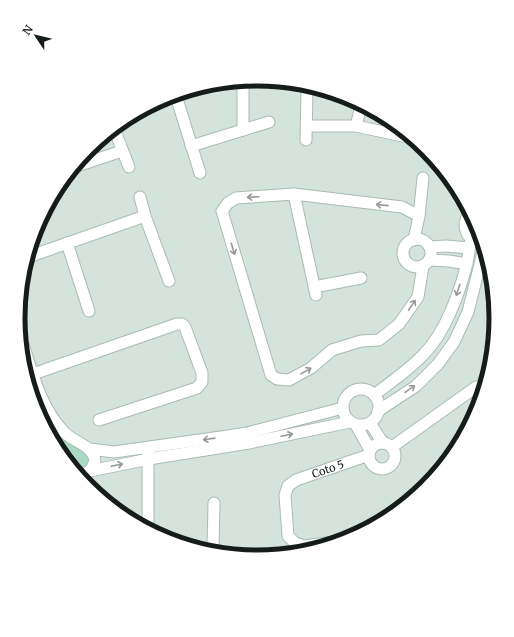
<svg xmlns="http://www.w3.org/2000/svg" width="514" height="637" font-family="Merriweather,serif">
	<style>
		.green { fill: #a9dac3 }
		.lines { fill: none; stroke-linecap: round; stroke-linejoin: round }
		.street-casing { stroke: #aabbb3; stroke-width: 13 }
		.street { stroke: #fff; stroke-width: 11 }
		.oneway { stroke: #969998 }
		.labels { text-anchor: middle; stroke-width: 3; stroke-linejoin: round; paint-order: stroke }
		.street-label { font-size: 11px; fill: #161c19; stroke: #fff }
		.rim { fill: none; stroke: #161c19; stroke-width: 5 }
	</style>
	<rect width="100%" height="100%" fill="#d4e4dc"/>
	<path class="green" d="M36 409H40L48 412 95 457 80 475Z"/>
	<g class="lines">
		<g class="street-casing">
			<g id="street">
				<path d="M243 82V130"/>
				<path d="M176 96 200 173"/>
				<path d="M307 126H356L407 137"/>
				<path d="M356 126 361 106"/>
				<path d="M115 131 129 167"/>
				<path d="M306 140 307 90"/>
				<path d="M191 146 269 122"/>
				<path d="M77 166 122 151"/>
				<path d="M294 194 316 295"/>
				<path d="M140 197 145 216 169 281"/>
				<path d="M469 214C461 225 466 241 481 242"/>
				<path d="M419 216 402 207 294 194 236 198 228 203 222 211 271 375 277 379 289 380 311 368 332 350 361 341 379 340 399 324 418 297 423 266"/>
				<circle cx="417" cy="253" r="14"/>
				<path d="M414 240 419 216 423 178"/>
				<path d="M67 243 89 311"/>
				<path d="M430 247 446 246 469 248"/>
				<path d="M31 256 145 216"/>
				<path d="M429 260 449 261 467 264"/>
				<path d="M314 287 361 278"/>
				<path d="M23 344C33 375 41 408 64 432 74 443 94 445 95 462L90 471"/>
				<path d="M33 374 177 324H182L185 327 202 373V382L197 388 99 420"/>
				<circle cx="361" cy="407" r="18"/>
				<path d="M374 395C391 382 409 370 424 354 445 333 460 292 467 263 469 255 469 247 471 239"/>
				<path d="M378 411 416 386 438 364 454 342 468 312 483 252"/>
				<path d="M370 423 383 443"/>
				<path d="M356 425 370 450"/>
				<circle cx="382" cy="456" r="13"/>
				<path d="M392 447 476 387H482"/>
				<path d="M90 449 114 452 228 436 247 433 343 408"/>
				<path d="M80 475 90 471 149 459 249 443 350 422"/>
				<path d="M148 527V452"/>
				<path id="s1" d="M342 541 304 546 295 543 288 536 285 495 288 486 296 480 369 455"/>
				<path d="M213 549 214 503"/>
			</g>
		</g>
		<use href="#street" class="street"/>
	</g>
	<defs><path id="oneway-shaft" d="M-6 0H5M1.5-3L5.5 0L1.5 3" fill="none" stroke-width="1.6" stroke-linecap="round" stroke-linejoin="round"/></defs>
	<g class="oneway">
		<use href="#oneway-shaft" transform="translate(253 197) rotate(177)"/>
		<use href="#oneway-shaft" transform="translate(382 205) rotate(-174)"/>
		<use href="#oneway-shaft" transform="translate(233 249) rotate(73)"/>
		<use href="#oneway-shaft" transform="translate(458 290) rotate(108)"/>
		<use href="#oneway-shaft" transform="translate(412 305) rotate(-56)"/>
		<use href="#oneway-shaft" transform="translate(306 371) rotate(-29)"/>
		<use href="#oneway-shaft" transform="translate(410 389) rotate(-35)"/>
		<use href="#oneway-shaft" transform="translate(287 435) rotate(-12)"/>
		<use href="#oneway-shaft" transform="translate(209 439) rotate(172)"/>
		<use href="#oneway-shaft" transform="translate(117 465) rotate(-12)"/>
	</g>
	<g class="labels">
		<g class="street-label">
			<text dy="4" stroke="none"><textPath href="#s1" startOffset="152">Coto 5</textPath></text>
		</g>
	</g>
	<path d="M0 0H514V637H0ZM25 318a232 232 0 1 1 464 0a232 232 0 1 1-464 0Z" fill="#fff" fill-rule="evenodd"/>
	<path class="rim" d="M25 318a232 232 0 1 1 464 0a232 232 0 1 1-464 0Z"/>
	<g transform="translate(36 36) rotate(305)" stroke="#ffffff" stroke-width="3" paint-order="stroke">
	<path d="M0-3L7 15L0 10L-7 15Z" fill="#161c19"/>
	<text y="-6" font-size="11" font-weight="bold" text-anchor="middle" fill="#161c19">N</text>
	</g>
</svg>
